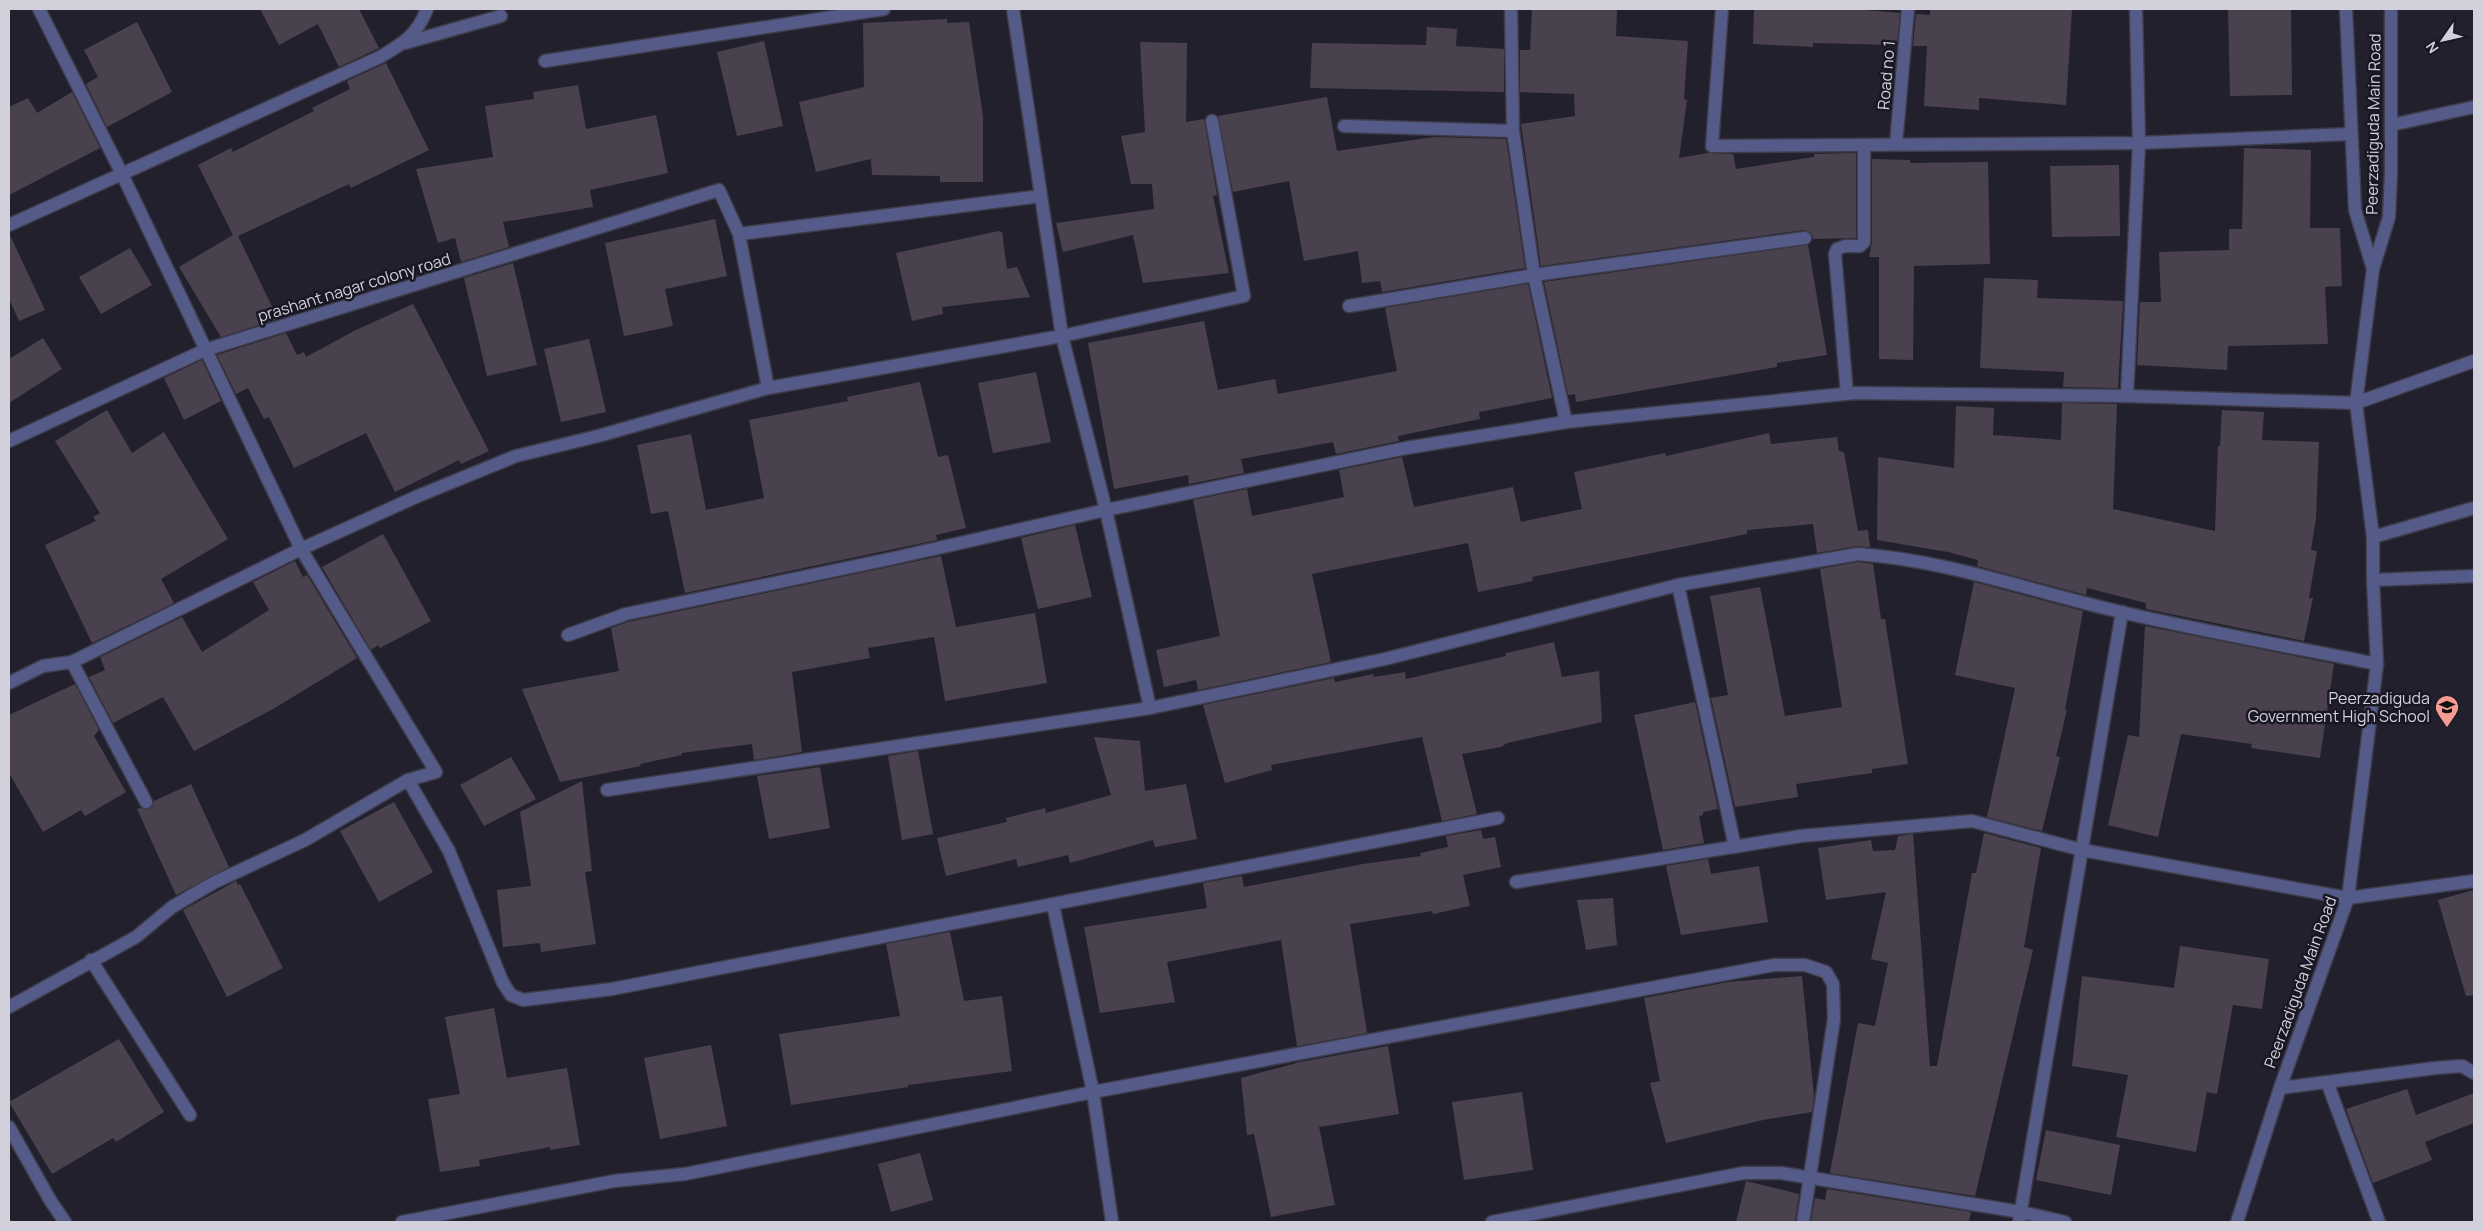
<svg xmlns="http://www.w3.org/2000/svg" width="2483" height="1231" font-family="Manrope,sans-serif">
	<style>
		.building { fill: #4a414f }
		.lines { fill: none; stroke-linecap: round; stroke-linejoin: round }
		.service-casing { stroke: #3f3c4a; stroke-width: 15 }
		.minor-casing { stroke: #3f3c4a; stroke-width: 15 }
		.tertiary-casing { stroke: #3f3c4a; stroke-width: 15 }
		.service { stroke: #545b89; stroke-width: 12 }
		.minor { stroke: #545b89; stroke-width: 12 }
		.tertiary { stroke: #545b89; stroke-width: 12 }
		.labels { text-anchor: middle; stroke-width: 5; stroke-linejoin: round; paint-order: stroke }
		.street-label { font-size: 16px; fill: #d2d0da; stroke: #1a1724 }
		.poi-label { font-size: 16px; fill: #d2d0da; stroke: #1a1724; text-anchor: end }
	</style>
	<rect width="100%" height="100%" fill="#23202e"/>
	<g class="building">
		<path d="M260 9H359L379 48 339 67 318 24 279 45Z"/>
		<path d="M1532 9H1617L1616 36 1688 41 1684 99 1687 100 1679 158 1708 153 1733 154 1736 169 1814 157V154L1856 153V238L1813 239 1811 233 1804 230 1541 266 1521 124 1575 116 1574 94 1520 92V50H1530Z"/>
		<path d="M1754 9H1852L1900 13 1897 45 1813 43V47L1753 44Z"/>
		<path d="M1930 9H2072L2066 105 1979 98V110L1924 106 1927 46H1913L1916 14 1930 15Z"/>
		<path d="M2228 9H2291L2292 95 2230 96Z"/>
		<path d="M947 19V23L969 22 983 116V182H940V176L872 175 871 159 816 172 799 102 864 87 863 23Z"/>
		<path d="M137 22 172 92 107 127 86 84 98 77 84 50Z"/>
		<path d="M1427 27 1457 29 1456 46 1504 49V92L1310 88 1312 43 1426 45Z"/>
		<path d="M764 41 783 126 737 136 717 52Z"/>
		<path d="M1140 42 1187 43 1186 122 1204 119 1217 195 1213 196 1229 273 1143 283 1133 235 1063 252 1056 223 1154 209 1152 184H1131L1121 136 1145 132Z"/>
		<path d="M386 63 429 150 351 188 349 184 238 236 278 319 221 337 179 267 233 235 198 165 231 148 233 152 314 111 312 108 350 89 347 81Z"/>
		<path d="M578 85 586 129 656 115 668 173 590 190 593 207 503 222 509 247 461 262 455 238 438 243 416 169 493 157 485 106 534 99 533 92Z"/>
		<path d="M72 92 100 148 9 195V107L28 98 37 113Z"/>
		<path d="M1327 97 1337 151 1434 137 1506 139 1525 268 1382 292 1380 281 1362 283 1358 251 1304 261 1289 181 1233 192 1218 116Z"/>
		<path d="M2244 148 2311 150 2310 228H2340L2342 286 2325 287 2328 344 2228 346 2227 370 2137 365 2140 302H2161L2159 252 2229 250V229H2242Z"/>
		<path d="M1872 159 1910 160V163L1988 162 1990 264 1914 266 1913 360 1879 359V257H1869L1872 242Z"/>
		<path d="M2119 165 2120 236 2052 237 2050 166Z"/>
		<path d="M715 219 727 276 665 289 673 326 624 336 605 243Z"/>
		<path d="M999 231 1002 232 1007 269 1017 267 1030 297 942 307 943 314 912 321 896 253Z"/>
		<path d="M9 233 45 310 19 321 9 299Z"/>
		<path d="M1808 245 1827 355 1777 363V367L1576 402 1575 394 1568 395 1544 282Z"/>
		<path d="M130 248 152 285 101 314 79 277Z"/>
		<path d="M513 263 537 365 487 376 464 278Z"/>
		<path d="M1984 278 2038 280 2037 298 2123 301 2118 388 2063 387 2064 372 1980 368Z"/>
		<path d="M1528 284 1552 398 1479 412 1480 419 1398 436 1399 441 1336 454 1333 442 1241 459 1244 473 1189 484 1188 475 1114 489 1088 343 1204 321 1218 390 1275 379 1278 394 1397 371 1385 308Z"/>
		<path d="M413 304 489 451 461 464 459 460 395 492 366 433 294 468 269 417 264 419 248 388 236 394 217 355 286 333 297 355 304 352 306 357 354 331Z"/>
		<path d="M43 338 62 369 9 403V359Z"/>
		<path d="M589 339 606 412 561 422 544 349Z"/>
		<path d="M202 360 221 401 184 420 164 378Z"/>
		<path d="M1036 372 1051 442 993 453 978 383Z"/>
		<path d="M920 382 938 457 948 455 966 528 936 535 937 540 685 593 668 511 651 514 637 445 691 434 706 510 764 498 749 420 848 401 847 397Z"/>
		<path d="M2062 403 2117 404 2113 509 2215 531 2218 446H2220L2222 410 2264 412 2262 440 2319 442 2316 518 2311 550 2317 551 2309 598H2313L2304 641 2146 609V603L2087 588 2086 595 1977 566 1978 560 1948 552 1877 540 1878 457 1954 468 1956 406 1994 408 1993 435 2061 440Z"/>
		<path d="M107 410 132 453 164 432 228 539 161 579 174 603 92 643 45 545 96 521 93 517 100 513 55 441Z"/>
		<path d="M1769 433 1771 444 1837 437 1839 451 1844 452 1858 531 1868 530 1870 547 1857 546 1817 553 1813 524 1747 530V534L1532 577 1533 581 1478 592 1468 543 1312 574 1331 662 1198 690 1196 680 1164 687 1156 650 1220 636 1193 500 1247 489 1252 516 1344 497 1339 470 1402 457 1414 507 1513 487 1521 522 1582 509 1574 472 1665 453 1666 456Z"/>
		<path d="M1075 525 1092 597 1038 609 1021 538Z"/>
		<path d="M383 534 431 621 380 648 378 645 371 650 322 567Z"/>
		<path d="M941 556 956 627 1035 613 1047 683 945 701 934 637 868 648 870 658 792 672 802 752 754 760 752 744 681 753 682 755 640 764 641 766 560 782 522 689 619 671 611 628 628 622Z"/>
		<path d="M295 561 303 577 307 575 357 658 273 709 194 751 163 697 113 723 89 677 105 670 100 657 182 617 202 652 269 610 253 582Z"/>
		<path d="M1858 562 1873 564 1881 619H1885L1908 764 1872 769V773L1796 784 1798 797 1735 807 1711 698 1728 695 1710 596 1760 587 1785 716 1842 707 1820 569Z"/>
		<path d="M1974 582 2083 611 2065 710H2067L2056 756 2060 757 2042 831 1987 817 2015 688 1955 675Z"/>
		<path d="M2145 626 2334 664 2320 758 2251 748 2252 744 2181 734 2158 837 2108 825 2128 735 2139 737Z"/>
		<path d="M1554 642 1562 677 1599 671 1602 722 1507 743 1501 747 1462 754 1477 814 1442 821 1422 737 1271 765 1272 770 1225 783 1203 705 1334 678 1335 682 1373 674 1374 677 1405 672 1406 679 1506 656V653Z"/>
		<path d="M75 684 99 730 94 736 126 792 85 816 81 810 43 832 9 773V715Z"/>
		<path d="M1695 702 1718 809 1703 812V815L1699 816 1704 843 1663 850 1634 715Z"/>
		<path d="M1094 737 1140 741 1145 791 1186 784 1197 839 1155 847 1153 840 1070 863 1068 855 1018 867 1016 859 946 876 937 838 1007 822 1006 818 1045 808 1046 813 1111 795Z"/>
		<path d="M918 751 933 834 902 840 888 756Z"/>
		<path d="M511 757 536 799 484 826 460 785Z"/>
		<path d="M820 767 830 828 769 839 757 776Z"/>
		<path d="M582 781 592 871 585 872 596 944 541 952 540 943 503 947 497 890 531 886 520 812Z"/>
		<path d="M191 784 229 867 176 895 137 809 140 808 149 809 154 801Z"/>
		<path d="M394 802 433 872 379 902 340 831Z"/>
		<path d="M1481 830 1483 839 1495 837 1501 867 1463 875 1470 906 1433 914 1432 911 1350 924 1367 1033 1297 1046 1281 940 1167 962 1175 1002 1100 1013 1084 927 1207 908 1203 883 1242 876 1244 887 1363 864 1421 856 1420 853 1448 847 1446 836Z"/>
		<path d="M1984 833 2041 848 2024 947 2033 950 1975 1196 1830 1173 1858 1023 1875 1026 1888 963 1871 959 1886 892 1826 900 1818 848 1871 840 1873 851 1895 850 1898 836 1913 834 1930 1066H1937L1972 873H1976Z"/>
		<path d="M1708 859 1711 874 1759 866 1768 922 1681 935 1666 866Z"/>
		<path d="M236 881 238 885 240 884 283 968 227 997 183 910Z"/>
		<path d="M2474 890V995L2466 996 2438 900Z"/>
		<path d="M1613 898 1617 945 1586 950 1577 900Z"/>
		<path d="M950 932 964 1001 1002 996 1012 1071 908 1085V1087L791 1105 779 1034 900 1016 886 944Z"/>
		<path d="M2180 946 2269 959 2262 1009 2233 1005 2217 1094 2207 1092 2196 1152 2116 1137 2128 1075 2072 1066 2082 976 2174 988Z"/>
		<path d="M1802 976 1814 1096 1812 1112 1763 1120 1666 1143 1650 1083 1660 1081 1644 998 1728 982Z"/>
		<path d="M494 1008 507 1078 567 1068 580 1145 550 1150V1147L479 1160 480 1166 440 1172 428 1099 460 1094 445 1017Z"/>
		<path d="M119 1039 164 1112 116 1142 113 1138 52 1174 9 1102Z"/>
		<path d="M711 1045 727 1126 660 1139 644 1058Z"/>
		<path d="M1388 1046 1399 1114 1319 1127 1335 1205 1271 1217 1254 1134 1247 1135 1241 1078 1300 1062Z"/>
		<path d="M2407 1089 2416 1115 2474 1093V1123L2425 1142 2432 1160 2373 1183 2346 1109Z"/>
		<path d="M1522 1092 1533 1170 1464 1180 1452 1102Z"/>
		<path d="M2046 1130 2120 1145 2111 1195 2036 1180Z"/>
		<path d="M920 1153 933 1200 891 1212 878 1164Z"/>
		<path d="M1746 1181 1799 1194 1795 1222H1736Z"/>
		<path d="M1827 1189 1971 1212 1969 1222H1811L1815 1198 1825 1200Z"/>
	</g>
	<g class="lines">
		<g class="service-casing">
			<path id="service" d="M2373 580 2474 576"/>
		</g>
		<g class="minor-casing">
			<g id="minor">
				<path d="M1013 9 1062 336 1106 510 1150 708"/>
				<path d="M1511 9 1513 131 1534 275 1566 422"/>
				<path d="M1722 9 1712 146 2139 143 2350 134"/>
				<path d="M405 43 501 16"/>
				<path d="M545 61 884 9"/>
				<path d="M2391 125 2474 107"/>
				<path d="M1344 126 1513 131"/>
				<path d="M1896 144 1908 9"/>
				<path d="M9 225 380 57C404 43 417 35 427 9"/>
				<path d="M739 234 1041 196"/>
				<path d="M1349 306 1534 275 1805 238"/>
				<path d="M1847 394 1835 254 1837 249 1845 246H1860L1864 242V145"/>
				<path d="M2127 396 2139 143 2136 9"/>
				<path d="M9 441 205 350 719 190 739 234 768 388"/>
				<path d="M2373 537 2474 508"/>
				<path d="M1678 585 1735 847"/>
				<path d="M568 635 626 614 894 558 1106 510 1406 448 1566 422 1854 393 2127 396 2356 403 2474 361"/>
				<path d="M72 662 146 802"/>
				<path d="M9 683 43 666 72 662 301 549 418 496 516 456 598 436 768 388 1062 336 1244 296 1212 121"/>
				<path d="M408 780 449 851 503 983 511 995 523 1000 612 989 1498 818"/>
				<path d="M607 790 1150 708 1385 659 1678 585 1858 554C1946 560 2034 592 2121 612 2206 632 2292 647 2377 664"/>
				<path d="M1516 882 1801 836 1972 821 2082 850 2348 898 2474 881"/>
				<path d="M1053 905 1093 1092 1112 1222"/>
				<path d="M91 960 190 1115"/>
				<path d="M9 1007 136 937 172 907 213 883 305 840 408 780 436 772 301 549 122 174 39 9"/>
				<path d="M2327 1082 2379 1222"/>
				<path d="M2280 1088 2435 1068 2462 1066 2474 1073"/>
				<path d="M9 1127 50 1200 65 1222"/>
				<path d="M402 1222 614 1181 685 1174 1093 1092 1774 965H1805L1826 972 1833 984 1834 1019 1803 1222"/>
				<path d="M1492 1222 1743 1173H1781L2021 1212 2065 1222"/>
				<path d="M2019 1222 2122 612"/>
			</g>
		</g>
		<g class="tertiary-casing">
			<g id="tertiary">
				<path d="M2346 9 2355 210 2373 269 2389 217 2391 174V9"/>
				<path d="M2237 1222 2280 1088 2348 898 2377 664 2373 580V537L2356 403 2373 269"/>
			</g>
		</g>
		<use href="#service" class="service"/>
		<use href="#minor" class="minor"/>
		<use href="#tertiary" class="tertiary"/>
	</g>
	<defs>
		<g id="school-pin" transform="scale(1.25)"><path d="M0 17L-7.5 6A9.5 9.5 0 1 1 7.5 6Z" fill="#f59c92" stroke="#1a1724"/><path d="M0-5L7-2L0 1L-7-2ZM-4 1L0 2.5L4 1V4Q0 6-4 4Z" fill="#111"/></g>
	</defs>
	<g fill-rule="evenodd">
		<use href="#school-pin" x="2447" y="707"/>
	</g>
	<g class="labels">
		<g class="street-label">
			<text transform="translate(1886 75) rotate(-85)" y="6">Road no 1</text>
			<text transform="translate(2373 124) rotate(-89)" y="6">Peerzadiguda Main Road</text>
			<text transform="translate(354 287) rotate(-17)" y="6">prashant nagar colony road</text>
			<text transform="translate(2300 982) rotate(-70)" y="6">Peerzadiguda Main Road</text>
		</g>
		<g class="poi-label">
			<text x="2430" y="704">Peerzadiguda<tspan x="2430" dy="18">Government High School</tspan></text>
		</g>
	</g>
	<rect width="2483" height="1231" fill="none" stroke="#d2d0da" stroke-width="20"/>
	<g transform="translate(2443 40) rotate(236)" stroke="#1a1724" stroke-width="4" paint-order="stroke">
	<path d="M0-4L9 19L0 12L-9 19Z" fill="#d2d0da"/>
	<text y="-8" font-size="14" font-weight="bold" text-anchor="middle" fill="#d2d0da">N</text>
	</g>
</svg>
